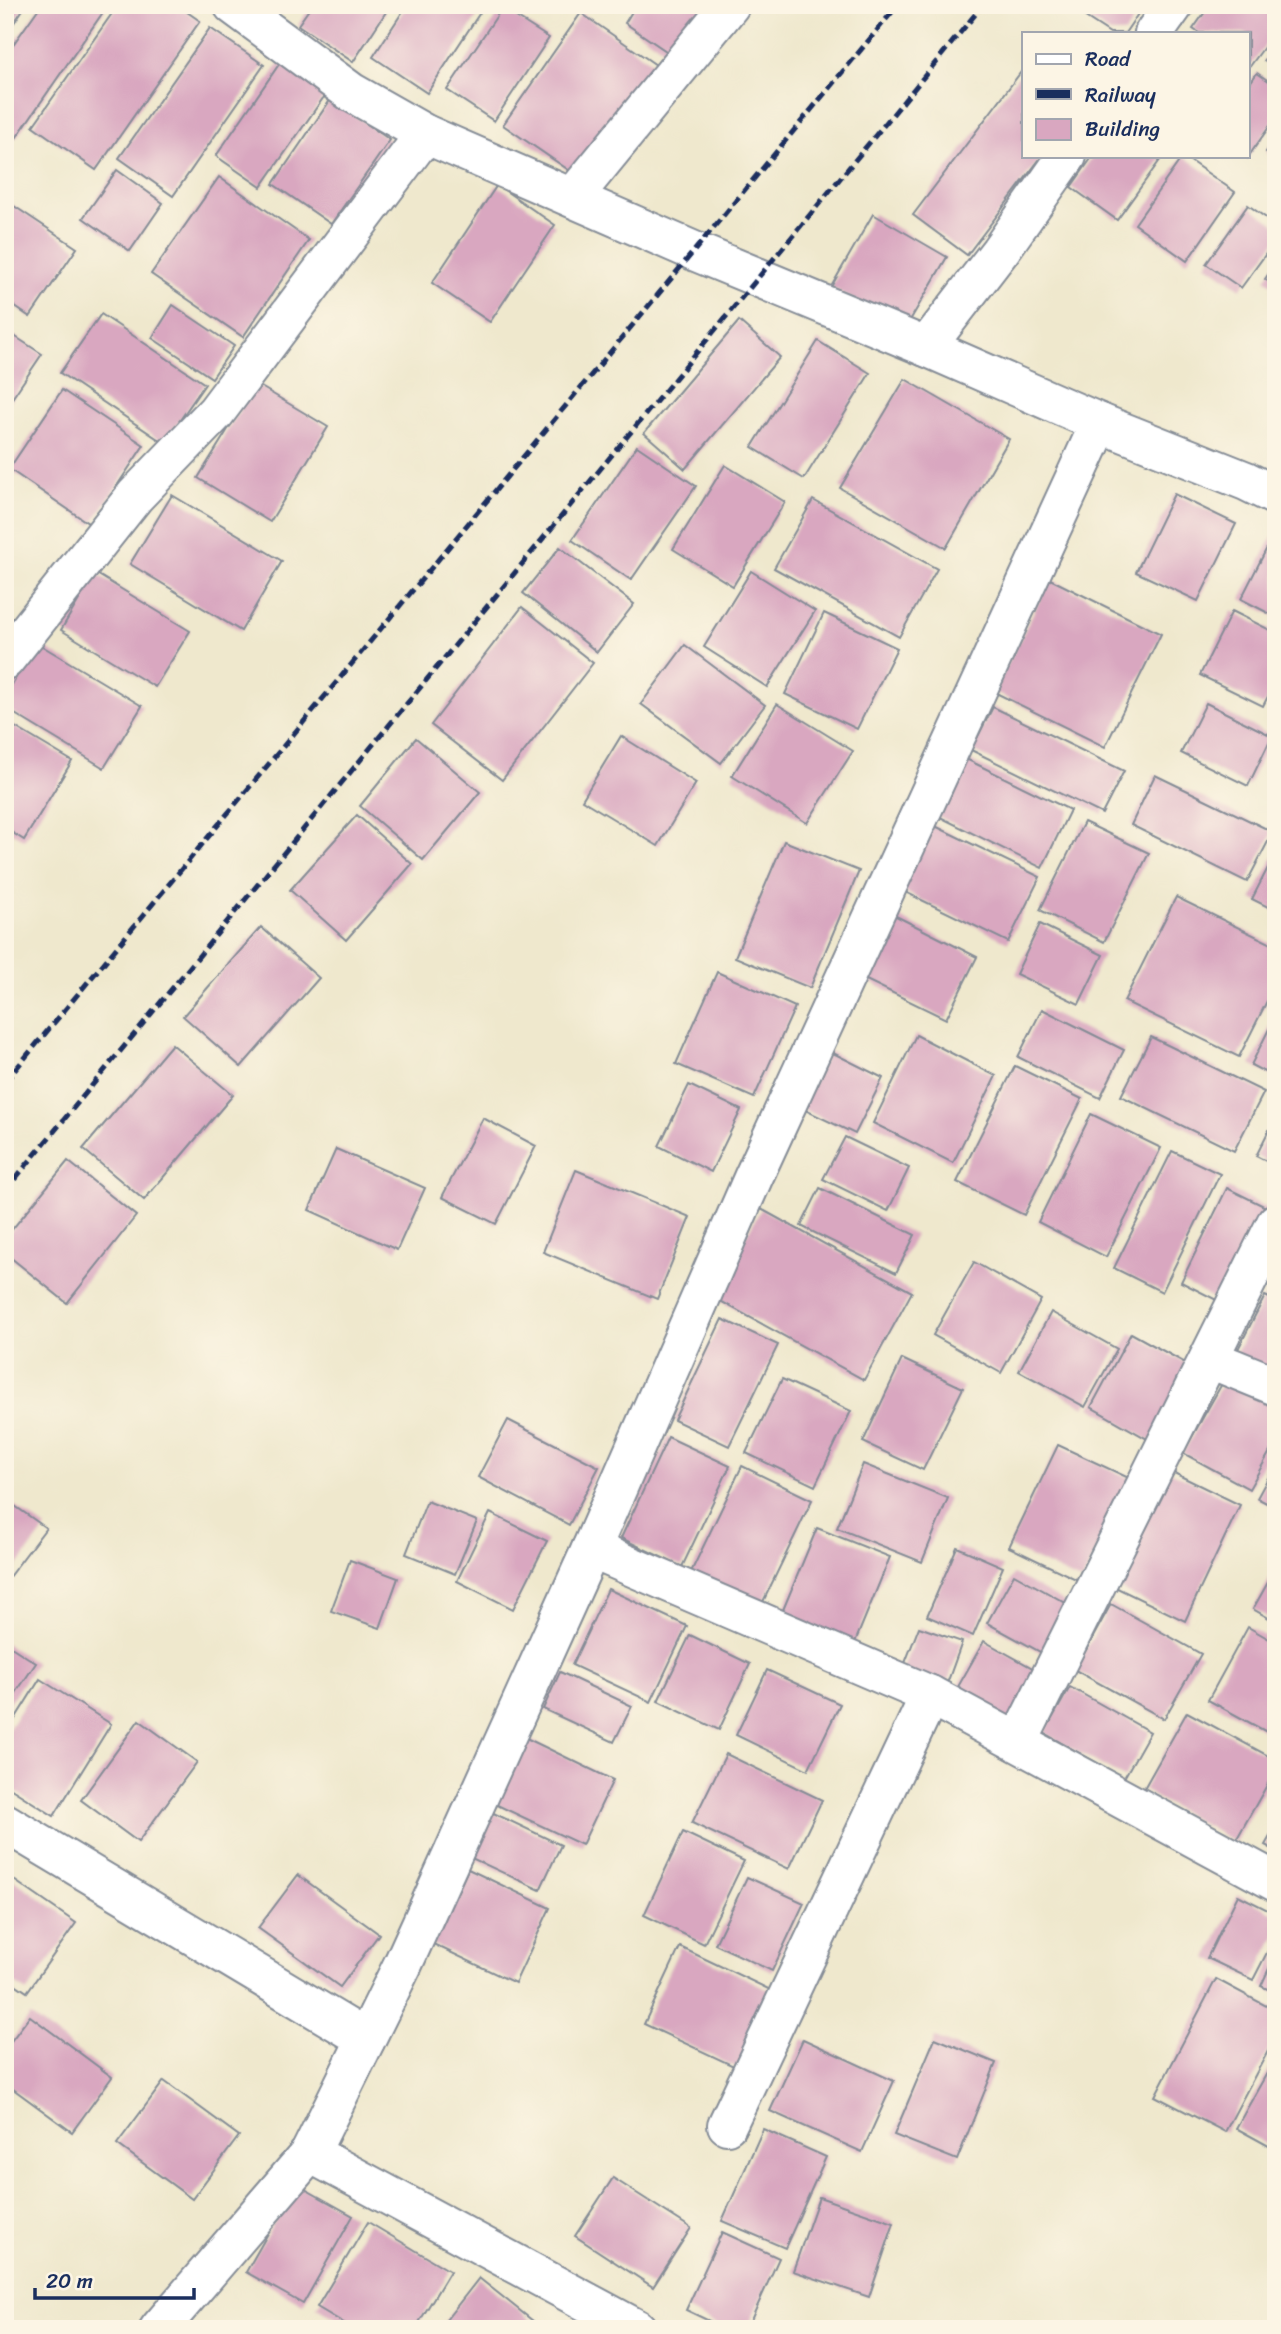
<svg xmlns="http://www.w3.org/2000/svg" width="1281" height="2334" font-family="Sriracha,sans-serif">
	<style>
		.building { fill: #d9a7c0 }
		.lines { fill: none; stroke-linecap: round; stroke-linejoin: round }
		.street-casing { stroke: #858c96; stroke-width: 42 }
		.street { stroke: #fff; stroke-width: 38 }
		.rail { stroke: #1b2f5e; stroke-width: 5; stroke-dasharray: 10 5; stroke-linecap: butt }
	</style>
	<rect width="100%" height="100%" fill="#fcf5e5"/>
	<filter id="ink" filterUnits="userSpaceOnUse"><feTurbulence type="fractalNoise" baseFrequency=".0143" numOctaves="2"/><feDisplacementMap in="SourceGraphic" scale="14" xChannelSelector="R" yChannelSelector="G"/><feConvolveMatrix kernelMatrix="1 2 1 2 8 2 1 2 1" color-interpolation-filters="sRGB"/></filter>
	<filter id="wash" filterUnits="userSpaceOnUse"><feTurbulence type="fractalNoise" baseFrequency=".00686" numOctaves="4" result="noise"/><feDisplacementMap in="SourceGraphic" scale="28" xChannelSelector="R" yChannelSelector="G"/><feGaussianBlur stdDeviation="1.57" result="paint"/><feColorMatrix in="noise" values="0 0 0 0 0 0 0 0 0 0 0 0 0 0 0 0 0 1.4 0 .05"/><feComposite in="paint" operator="in"/></filter>
	<g filter="url(#wash)">
		<rect width="100%" height="100%" fill="#efe8cd"/>
		<g id="blocks">
			<g class="building">
				<path d="M5 5H26L9 30 5 27Z"/>
				<path d="M41 5H108L16 138 5 130V56Z"/>
				<path d="M118 5H177L200 21 96 170 33 126Z"/>
				<path d="M312 5H377L386 12 353 62 298 25Z"/>
				<path d="M407 5H485L427 93 373 57Z"/>
				<path d="M636 5H704L672 55 625 23Z"/>
				<path d="M1067 5H1144L1125 33H1110Z"/>
				<path d="M1210 5H1276V31L1248 69V33H1199L1193 29Z"/>
				<path d="M502 8 549 38 494 121 447 90Z"/>
				<path d="M581 13 656 65 579 177 503 125Z"/>
				<path d="M210 28 264 65 173 196 119 158Z"/>
				<path d="M1276 44V69L1264 61Z"/>
				<path d="M282 60 328 91 261 187 216 156Z"/>
				<path d="M1024 68V156H1042L967 255 913 215Z"/>
				<path d="M1257 73 1276 86V117L1248 157V86Z"/>
				<path d="M331 99 390 140 331 224 273 184Z"/>
				<path d="M1276 138V158L1266 152Z"/>
				<path d="M1093 156H1163L1117 220 1071 187Z"/>
				<path d="M1183 156 1235 192 1187 261 1135 224Z"/>
				<path d="M117 170 163 203 130 251 83 218Z"/>
				<path d="M219 177 309 240 243 337 151 274Z"/>
				<path d="M497 185 555 225 490 322 432 283Z"/>
				<path d="M5 200 77 248 30 317 5 300Z"/>
				<path d="M1248 205 1276 225V240L1241 288 1206 264Z"/>
				<path d="M873 214 947 257 905 329 831 287Z"/>
				<path d="M1276 263V287L1265 279Z"/>
				<path d="M173 305 234 346 212 378 152 338Z"/>
				<path d="M101 314 205 384 164 443 60 373Z"/>
				<path d="M739 321 780 357 685 469 644 433Z"/>
				<path d="M5 330 42 354 5 409Z"/>
				<path d="M818 341 870 373 804 479 752 447Z"/>
				<path d="M905 379 1009 439 946 548 840 488Z"/>
				<path d="M256 384 328 427 270 522 198 478Z"/>
				<path d="M62 390 144 445 91 525 9 469Z"/>
				<path d="M637 446 696 486 631 580 572 540Z"/>
				<path d="M725 465 785 502 733 586 673 549Z"/>
				<path d="M1174 494 1236 524 1198 601 1136 572Z"/>
				<path d="M172 495 282 561 241 631 130 564Z"/>
				<path d="M813 500 937 569 899 637 774 568Z"/>
				<path d="M1276 530V617L1241 599Z"/>
				<path d="M560 547 634 604 597 652 523 593Z"/>
				<path d="M751 571 815 611 767 687 704 647Z"/>
				<path d="M95 573 190 631 155 687 61 630Z"/>
				<path d="M1050 579 1161 634 1105 747 994 692Z"/>
				<path d="M522 607 593 663 502 780 431 725Z"/>
				<path d="M1232 611 1276 633V681L1263 706 1200 675Z"/>
				<path d="M824 613 897 648 857 729 785 694Z"/>
				<path d="M37 643 142 706 104 768 5 708V696Z"/>
				<path d="M685 645 765 705 721 763 641 704Z"/>
				<path d="M1206 703 1272 736 1248 786 1181 753Z"/>
				<path d="M777 704 853 751 807 823 732 776Z"/>
				<path d="M993 707 1124 771 1102 814 971 750Z"/>
				<path d="M5 721 72 761 24 840 5 828Z"/>
				<path d="M621 736 696 783 658 846 582 800Z"/>
				<path d="M416 738 480 792 423 860 360 806Z"/>
				<path d="M966 759 1070 810 1042 868 938 816Z"/>
				<path d="M1155 775 1273 832 1247 882 1131 825Z"/>
				<path d="M357 815 412 864 346 940 290 890Z"/>
				<path d="M1084 822 1149 853 1104 942 1040 910Z"/>
				<path d="M933 825 1040 877 1008 942 901 890Z"/>
				<path d="M784 841 859 871 810 988 735 957Z"/>
				<path d="M1276 852V911L1252 899Z"/>
				<path d="M1176 897 1276 946V983L1239 1057 1124 1001Z"/>
				<path d="M892 914 977 957 946 1019 860 977Z"/>
				<path d="M1040 924 1103 955 1079 1004 1016 974Z"/>
				<path d="M261 927 319 978 241 1067 183 1016Z"/>
				<path d="M717 972 795 1007 754 1098 676 1064Z"/>
				<path d="M1042 1009 1124 1050 1100 1098 1018 1057Z"/>
				<path d="M1276 1015V1078L1251 1065Z"/>
				<path d="M916 1035 996 1076 953 1163 873 1123Z"/>
				<path d="M1151 1037 1264 1092 1234 1151 1121 1096Z"/>
				<path d="M172 1044 233 1095 144 1200 83 1149Z"/>
				<path d="M829 1051 883 1078 855 1134 801 1108Z"/>
				<path d="M1015 1066 1082 1099 1024 1215 957 1182Z"/>
				<path d="M689 1085 741 1110 711 1172 659 1146Z"/>
				<path d="M1091 1114 1161 1148 1106 1257 1038 1222Z"/>
				<path d="M1276 1116V1166L1256 1156Z"/>
				<path d="M483 1118 536 1146 496 1224 442 1197Z"/>
				<path d="M845 1137 909 1168 888 1211 823 1179Z"/>
				<path d="M336 1149 425 1188 397 1250 309 1210Z"/>
				<path d="M1172 1151 1220 1174 1162 1292 1114 1268Z"/>
				<path d="M68 1161 136 1216 67 1303 5 1253V1238Z"/>
				<path d="M576 1170 690 1217 657 1299 543 1252Z"/>
				<path d="M820 1188 915 1235 896 1273 801 1226Z"/>
				<path d="M1227 1188 1276 1212 1230 1307 1181 1282Z"/>
				<path d="M761 1209 912 1292 864 1380 713 1297Z"/>
				<path d="M974 1262 1041 1300 1001 1373 933 1335Z"/>
				<path d="M1265 1296 1276 1301V1375L1235 1355Z"/>
				<path d="M1051 1312 1117 1349 1085 1407 1019 1371Z"/>
				<path d="M722 1319 778 1345 729 1446 674 1420Z"/>
				<path d="M1131 1333 1198 1370 1158 1445 1091 1407Z"/>
				<path d="M902 1359 963 1388 923 1470 863 1442Z"/>
				<path d="M1228 1373 1276 1399V1441L1249 1489 1183 1453Z"/>
				<path d="M782 1379 851 1411 815 1486 746 1453Z"/>
				<path d="M508 1420 599 1467 569 1525 478 1477Z"/>
				<path d="M668 1437 730 1466 682 1567 621 1538Z"/>
				<path d="M1058 1445 1131 1479 1082 1582 1009 1547Z"/>
				<path d="M1276 1463V1508L1257 1498Z"/>
				<path d="M863 1464 948 1498 922 1562 837 1528Z"/>
				<path d="M742 1466 812 1500 761 1606 691 1572Z"/>
				<path d="M1168 1470 1240 1505 1185 1621 1113 1586Z"/>
				<path d="M5 1499 46 1528 5 1582Z"/>
				<path d="M427 1501 477 1521 455 1574 406 1554Z"/>
				<path d="M490 1513 547 1541 513 1609 457 1581Z"/>
				<path d="M817 1528 890 1557 851 1652 778 1622Z"/>
				<path d="M957 1547 1003 1567 973 1636 927 1616Z"/>
				<path d="M350 1560 398 1578 380 1628 331 1611Z"/>
				<path d="M1276 1568V1622L1253 1609Z"/>
				<path d="M1014 1574 1078 1610 1051 1658 987 1623Z"/>
				<path d="M608 1589 687 1626 651 1702 572 1665Z"/>
				<path d="M1111 1604 1201 1654 1164 1719 1075 1670Z"/>
				<path d="M919 1627 962 1642 944 1692 900 1676Z"/>
				<path d="M1248 1627 1276 1643V1737L1208 1700Z"/>
				<path d="M690 1635 750 1664 719 1730 658 1701Z"/>
				<path d="M984 1641 1045 1675 1013 1734 951 1699Z"/>
				<path d="M5 1643 36 1663 5 1709Z"/>
				<path d="M767 1670 840 1704 808 1770 736 1735Z"/>
				<path d="M560 1672 632 1706 614 1742 543 1709Z"/>
				<path d="M40 1679 111 1724 54 1816 5 1785V1735Z"/>
				<path d="M1070 1687 1150 1732 1124 1778 1044 1733Z"/>
				<path d="M1187 1712 1276 1760V1769L1235 1842 1143 1790Z"/>
				<path d="M139 1720 197 1762 138 1842 81 1800Z"/>
				<path d="M524 1737 613 1780 582 1845 493 1803Z"/>
				<path d="M726 1754 822 1800 789 1869 692 1823Z"/>
				<path d="M487 1810 561 1845 540 1890 465 1855Z"/>
				<path d="M1276 1826V1851L1265 1845Z"/>
				<path d="M683 1832 744 1861 704 1944 644 1915Z"/>
				<path d="M468 1869 550 1908 515 1983 433 1944Z"/>
				<path d="M298 1875 379 1934 340 1987 258 1928Z"/>
				<path d="M747 1877 804 1903 772 1971 715 1944Z"/>
				<path d="M11 1878 76 1923 27 1992 5 1977V1886Z"/>
				<path d="M1238 1895 1276 1914V1935L1253 1980 1207 1958Z"/>
				<path d="M680 1947 779 1994 742 2070 644 2024Z"/>
				<path d="M1276 1953V1993L1261 1986Z"/>
				<path d="M1216 1979 1276 2011V2036L1225 2132 1155 2096Z"/>
				<path d="M30 2016 112 2077 72 2132 5 2083V2049Z"/>
				<path d="M935 2038 996 2063 957 2160 894 2135Z"/>
				<path d="M803 2039 894 2081 862 2152 770 2111Z"/>
				<path d="M1276 2057V2150L1236 2128Z"/>
				<path d="M164 2081 239 2136 192 2199 117 2144Z"/>
				<path d="M763 2129 826 2157 785 2248 722 2221Z"/>
				<path d="M613 2178 691 2228 653 2287 575 2236Z"/>
				<path d="M296 2184 353 2216 303 2304 246 2272Z"/>
				<path d="M819 2197 894 2223 869 2297 793 2271Z"/>
				<path d="M368 2222 450 2271 415 2329H354L317 2307Z"/>
				<path d="M722 2232 779 2258 747 2329H726L686 2310Z"/>
				<path d="M479 2278 543 2329H439Z"/>
			</g>
		</g>
	</g>
	<g filter="url(#ink)">
		<use href="#blocks" fill-opacity="0" stroke="#858c96" stroke-width="2"/>
		<g class="lines">
			<g class="street-casing">
				<g id="street">
					<path d="M233 5 351 92 425 134 694 251 926 347 1100 423"/>
					<path d="M1154 33 1174 5"/>
					<path d="M573 197 730 5"/>
					<path d="M926 347 1000 251 1067 156"/>
					<path d="M5 660 135 496 216 412 425 134"/>
					<path d="M1210 1359 1276 1386"/>
					<path d="M591 1549 930 1695 1276 1882"/>
					<path d="M1018 1742 1276 1223"/>
					<path d="M5 1823 366 2039"/>
					<path d="M727 2125 930 1695"/>
					<path d="M310 2153 637 2329"/>
					<path d="M159 2329 310 2153 403 1964 591 1549 753 1178 1100 423 1246 481 1276 496"/>
				</g>
			</g>
			<use href="#street" class="street"/>
			<g class="rail">
				<path d="M5 1082 898 5"/>
				<path d="M5 1191 983 5"/>
			</g>
		</g>
	</g>
	<rect width="1281" height="2334" fill="none" stroke="#fcf5e5" stroke-width="28"/>
	<rect x="1022" y="32" width="228" height="126" fill="#fcf5e5" stroke="#a2a6af" stroke-width="2"/>
	<rect x="1036" y="54" width="35" height="10" fill="#ffffff" stroke="#a2a6af" stroke-width="2"/>
	<text x="1085" y="66" font-size="21" fill="#1b2f5e">Road</text>
	<rect x="1036" y="89" width="35" height="10" fill="#1b2f5e" stroke="#a2a6af" stroke-width="2"/>
	<text x="1085" y="102" font-size="21" fill="#1b2f5e">Railway</text>
	<rect x="1036" y="119" width="35" height="21" fill="#d9a7c0" stroke="#a2a6af" stroke-width="2"/>
	<text x="1085" y="136" font-size="21" fill="#1b2f5e">Building</text>
	<path d="M35 2288v10h159v-10" fill="none" stroke="#1b2f5e" stroke-width="3.5"/>
	<text x="46" y="2288" font-size="21" fill="#1b2f5e" stroke="#fcf5e5" stroke-width="5" paint-order="stroke">20 m</text>
</svg>
